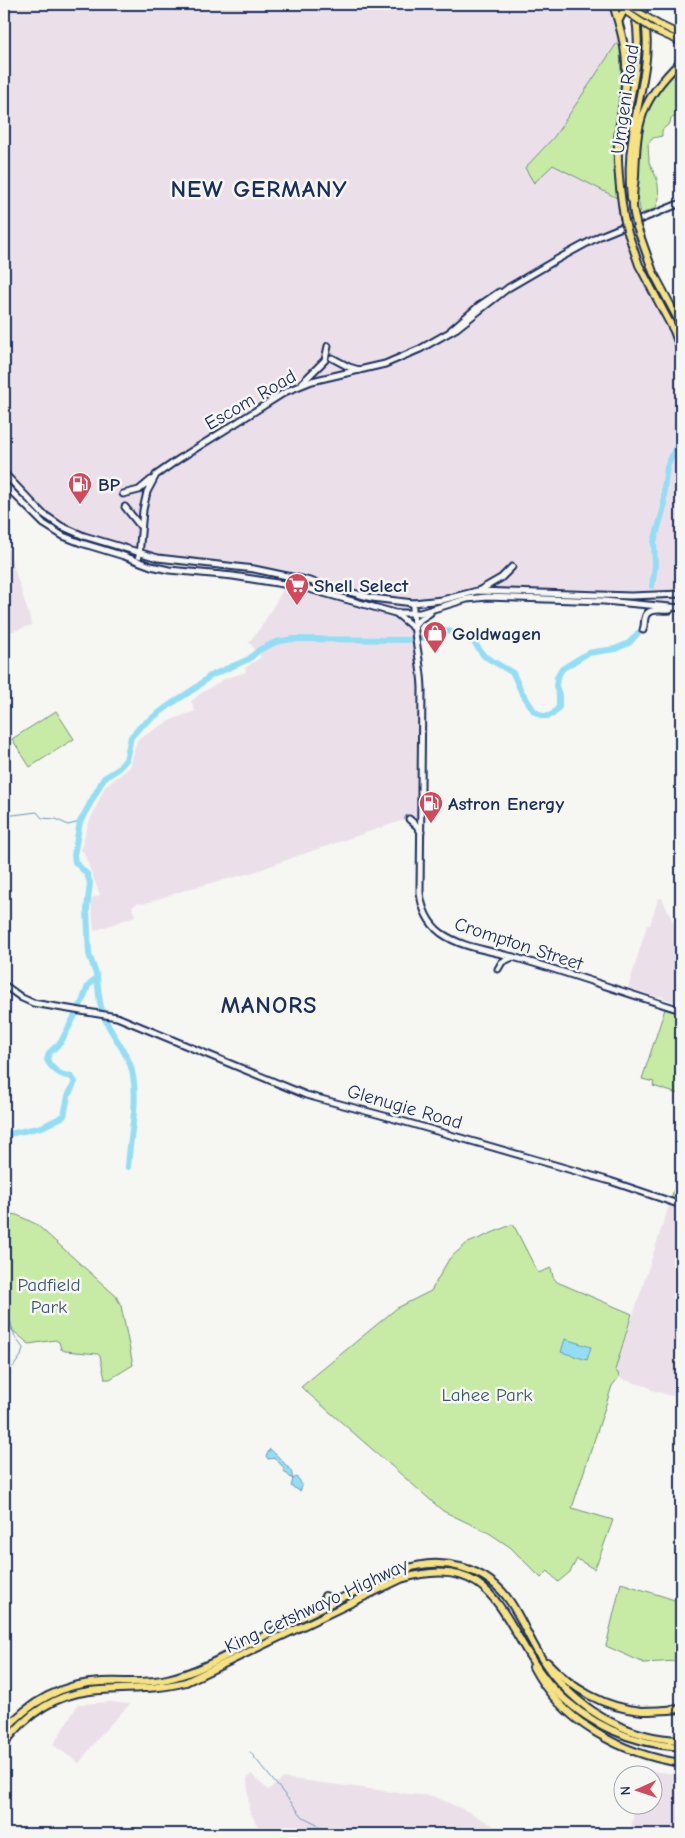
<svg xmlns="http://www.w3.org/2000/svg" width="685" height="1838" font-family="'Comic Neue',sans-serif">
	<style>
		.built { fill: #ebe0ea }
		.green { fill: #c7eba5; stroke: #718d82 }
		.water { fill: #94def5; stroke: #6498b9 }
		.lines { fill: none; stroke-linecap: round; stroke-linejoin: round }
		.stream { stroke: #6498b9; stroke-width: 1 }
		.river { stroke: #94def5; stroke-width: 6 }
		.secondary-casing { stroke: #1b2f5e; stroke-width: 9 }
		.primary-casing { stroke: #1b2f5e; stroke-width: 9 }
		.highway-casing { stroke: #1b2f5e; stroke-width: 10 }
		.secondary { stroke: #f6f6f2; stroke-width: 5 }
		.primary { stroke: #f6e281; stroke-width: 5.5 }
		.highway { stroke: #f6e281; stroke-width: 6 }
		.primary-bridge-casing { stroke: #1b2f5e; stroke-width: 9; stroke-linecap: butt }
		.highway-bridge-casing { stroke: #1b2f5e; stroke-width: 10; stroke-linecap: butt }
		.primary-bridge { stroke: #f6e281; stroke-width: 5.5 }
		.highway-bridge { stroke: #f6e281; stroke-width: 6 }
		.labels { text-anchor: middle; stroke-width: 5; stroke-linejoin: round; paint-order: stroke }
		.street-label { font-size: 19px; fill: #1b2f5e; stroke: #f6f6f2 }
		.poi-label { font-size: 19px; font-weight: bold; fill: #1b2f5e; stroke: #f6f6f2; text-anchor: start }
		.park-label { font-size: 19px; fill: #3d556c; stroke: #f6f6f2 }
		.district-label { font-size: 24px; font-weight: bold; letter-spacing: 1px; fill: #1b2f5e; stroke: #f6f6f2 }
	</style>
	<rect width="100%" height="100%" fill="#f6f6f2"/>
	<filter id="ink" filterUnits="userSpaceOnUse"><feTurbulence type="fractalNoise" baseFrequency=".02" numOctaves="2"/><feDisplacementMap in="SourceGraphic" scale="10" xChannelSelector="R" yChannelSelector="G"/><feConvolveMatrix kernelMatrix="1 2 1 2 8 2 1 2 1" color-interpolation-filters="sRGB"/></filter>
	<g filter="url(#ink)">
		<g class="built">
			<path d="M4 4H613L626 64 618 160 632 249 681 351V608L487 597 413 613 421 664 422 814 300 855 251 873 188 889 143 904 138 903 132 907 135 916 94 931 91 901 92 898 100 895 83 851H80L88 825 105 787 130 767 137 740 171 720 195 711 191 701 200 694 224 679 246 672 245 668 261 657 249 642 261 627 289 580 234 571 168 565 138 559 81 543 44 523 4 484Z"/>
			<path d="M4 545H7L32 625 4 634Z"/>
			<path d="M662 898 674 924 681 932V1004L663 998V996L657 997 628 988 647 925H650L658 899Z"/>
			<path d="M670 1202 681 1205V1399L652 1390 648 1387 622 1379 619 1377 615 1371Z"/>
			<path d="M111 1702 130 1704 103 1732 79 1763 53 1745 78 1704Z"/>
			<path d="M641 1769 681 1775V1834H630L635 1806H652V1776L640 1775Z"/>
			<path d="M251 1774 268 1790 284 1778 409 1794 433 1796 469 1812 508 1834H262L249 1810 247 1779Z"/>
		</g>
		<g class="green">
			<path d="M617 43 620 47 621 76 613 161 617 198 553 165 534 183 525 168 554 137Z"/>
			<path d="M681 65V116L671 118 670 123 662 130V136L653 138 648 144 649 162 657 179 658 185 659 198 656 208 641 214C634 184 635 136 648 108 656 92 669 77 681 65Z"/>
			<path d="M56 711 74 739 30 767 12 739Z"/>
			<path d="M666 1006 681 1011V1095L653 1086 654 1082 642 1079Z"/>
			<path d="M681 1167V1205L670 1202Z"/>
			<path d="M4 1213 17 1215 36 1224 116 1296 121 1306 133 1365 110 1379H105L100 1356 98 1354 65 1351 61 1349 59 1342 55 1340 29 1344 4 1323Z"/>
			<path d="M513 1224 538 1273 551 1268 553 1277 557 1282 632 1314 615 1370 618 1373 619 1377 612 1386 572 1508 613 1520 598 1561 594 1569 577 1559 570 1572 558 1582 548 1571 541 1578 510 1547 489 1533 443 1511 301 1387 397 1308 431 1291 449 1259 466 1244Z"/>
			<path d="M621 1583 681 1602V1653L676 1661 644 1663 606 1646Z"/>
		</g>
		<g class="water">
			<path d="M565 1339 591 1347 587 1360 561 1352Z"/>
			<path d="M270 1449C273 1451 290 1469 291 1471 292 1473 292 1476 293 1479L296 1477C301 1480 303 1487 300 1491L291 1486 293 1480 284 1471V1468L275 1458 268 1459 266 1456Z"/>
		</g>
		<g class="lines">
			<g class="stream">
				<path d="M5 796 8 790"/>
				<path d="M5 816 37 812 42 818 56 819 68 825 80 822"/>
				<path d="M4 1301 15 1337 23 1348 21 1356 13 1367"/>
				<path d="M4 1381 10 1374"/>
				<path d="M4 1417 6 1438 4 1445"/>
				<path d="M250 1752 303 1817 317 1824 325 1834"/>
			</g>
			<g class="river">
				<path d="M652 586 655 566 654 542 664 507V488L667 467 681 435"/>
				<path d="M97 977C99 993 99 1009 107 1023 114 1038 126 1051 131 1067 140 1099 130 1134 128 1167"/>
				<path d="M4 1135 42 1127 64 1116 68 1096 75 1082 71 1076C61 1077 51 1068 47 1060L49 1053 61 1042 82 1002 88 986 97 977 89 954 87 909 90 883 87 874 75 862 74 855 80 822 104 778 117 770 126 760 131 737 140 727 171 704 197 687 210 676 249 659 259 650 276 642 293 639 407 640 434 636 445 631 453 632 473 641 484 656 513 673 521 691 534 711 542 716H548L553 714 559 707V695L556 686 557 678 562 669 588 653 615 649 629 643 638 633"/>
			</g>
			<g class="secondary-casing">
				<g id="secondary">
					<path d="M451 330 480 305 499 292"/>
					<path d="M332 358 349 367 359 370"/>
					<path d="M302 383 325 360 328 346"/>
					<path d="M4 473 42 513 61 526 84 536 158 558 254 569 306 580 372 598 413 603 442 600 477 591 631 596 681 594"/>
					<path d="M4 484 44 524 63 536 81 543 124 556 151 566 169 570 233 576 302 587 395 613H420L467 599 487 597 604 601 681 608"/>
					<path d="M123 494 139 490 151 480"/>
					<path d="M125 507 141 527"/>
					<path d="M139 556 143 510 147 492 156 475 179 459 287 391 312 381 385 364 420 349 457 328 508 288 556 260 600 236 681 203"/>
					<path d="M480 590 501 578 512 567"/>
					<path d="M413 603C412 631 421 659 422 688L420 893C422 909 428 923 441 933 462 948 489 950 513 957 570 973 625 993 681 1010"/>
					<path d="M397 614 414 628"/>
					<path d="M414 627 418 621 430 613"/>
					<path d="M643 630C645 625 644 622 645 618 647 607 662 611 670 610"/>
					<path d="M409 819 417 826 421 832"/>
					<path d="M498 969 502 962 513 957"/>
					<path d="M4 985 22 998 33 1003 117 1017 306 1095 388 1117 610 1181 681 1205"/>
				</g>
			</g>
			<g class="primary-casing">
				<g id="primary">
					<path d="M658 24 681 35"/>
					<path d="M654 30 681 42"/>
				</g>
			</g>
			<g class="highway-casing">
				<g id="highway">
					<path d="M613 4C619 24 625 43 626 64 627 90 620 115 618 141 617 167 620 192 624 217"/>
					<path d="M619 20 627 4"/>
					<path d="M622 141C629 96 647 48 632 4"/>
					<path d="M631 199C629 179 629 160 632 141 638 90 655 58 642 4"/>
					<path d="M634 214C631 198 634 191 635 176 637 119 640 102 681 61"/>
					<path d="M637 227 653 272 681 325"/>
					<path d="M627 230 639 265 674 331 681 350"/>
					<path d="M325 1596 331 1599H337"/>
					<path d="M547 1662C572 1689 605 1708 642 1711 655 1711 668 1710 681 1709"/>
					<path d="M533 1667C562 1722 621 1754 681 1763"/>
					<path d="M4 1731C29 1702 63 1683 102 1682 124 1681 146 1684 167 1679 199 1672 231 1653 260 1638 306 1615 353 1592 400 1571 439 1555 487 1566 511 1603 525 1625 534 1651 551 1672 582 1712 630 1739 681 1740"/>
					<path d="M4 1744C25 1716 54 1695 90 1691 123 1687 153 1691 186 1682L401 1579C502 1548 502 1632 553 1688 587 1724 632 1744 681 1747"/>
				</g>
			</g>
			<use href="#secondary" class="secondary"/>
			<use href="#primary" class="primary"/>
			<use href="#highway" class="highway"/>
			<g class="primary-bridge-casing">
				<g id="primary-bridge">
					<path d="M631 7 658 24"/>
					<path d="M628 13 654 30"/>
				</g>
			</g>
			<g class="highway-bridge-casing">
				<g id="highway-bridge">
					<path d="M634 214 637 227"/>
					<path d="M624 217 627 230"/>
				</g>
			</g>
			<use href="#primary-bridge" class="primary-bridge"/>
			<use href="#highway-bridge" class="highway-bridge"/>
		</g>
	</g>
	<defs>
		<g id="fuel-pin" transform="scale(1.25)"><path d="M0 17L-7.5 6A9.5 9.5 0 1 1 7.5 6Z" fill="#d1495b" stroke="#f6f6f2"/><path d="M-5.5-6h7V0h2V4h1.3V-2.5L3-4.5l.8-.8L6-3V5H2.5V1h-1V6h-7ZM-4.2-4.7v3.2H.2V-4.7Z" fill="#fff"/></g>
		<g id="supermarket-pin" transform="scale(1.25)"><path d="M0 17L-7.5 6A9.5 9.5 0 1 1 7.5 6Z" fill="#d1495b" stroke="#f6f6f2"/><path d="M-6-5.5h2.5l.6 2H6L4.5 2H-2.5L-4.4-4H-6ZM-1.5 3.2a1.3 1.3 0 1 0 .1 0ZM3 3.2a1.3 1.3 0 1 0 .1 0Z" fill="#fff"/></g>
		<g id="shop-pin" transform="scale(1.25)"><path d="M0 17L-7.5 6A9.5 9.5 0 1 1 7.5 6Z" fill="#d1495b" stroke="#f6f6f2"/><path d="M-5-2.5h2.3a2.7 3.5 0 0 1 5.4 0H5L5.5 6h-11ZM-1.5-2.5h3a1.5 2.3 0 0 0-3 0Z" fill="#fff"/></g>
	</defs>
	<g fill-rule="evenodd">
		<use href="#fuel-pin" x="80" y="484"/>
		<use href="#supermarket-pin" x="297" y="585"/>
		<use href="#shop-pin" x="435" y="633"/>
		<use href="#fuel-pin" x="431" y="803"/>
	</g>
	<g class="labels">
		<g class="street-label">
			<text transform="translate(624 99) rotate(-82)" y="7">Umgeni Road</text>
			<text transform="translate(250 399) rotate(-30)" y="7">Escom Road</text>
			<text transform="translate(519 943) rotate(18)" y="7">Crompton Street</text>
			<text transform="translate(405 1106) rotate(16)" y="7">Glenugie Road</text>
			<text transform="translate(316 1605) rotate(-25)" y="7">King Cetshwayo Highway</text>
		</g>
		<g class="poi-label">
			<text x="98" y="491">BP</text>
			<text x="314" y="592">Shell Select</text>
			<text x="452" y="640">Goldwagen</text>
			<text x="448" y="810">Astron Energy</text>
		</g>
		<g class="park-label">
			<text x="49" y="1291">Padfield<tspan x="49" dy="22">Park</tspan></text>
			<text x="487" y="1401">Lahee Park</text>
		</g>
		<g class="district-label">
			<text x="259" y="197">NEW GERMANY</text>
			<text x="269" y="1013">MANORS</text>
		</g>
	</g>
	<rect width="685" height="1838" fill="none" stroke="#f6f6f2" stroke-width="20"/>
	<rect x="10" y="10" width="665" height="1818" fill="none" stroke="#1b2f5e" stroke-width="2" filter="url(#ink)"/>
	<g transform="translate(638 1790) rotate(267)"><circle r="24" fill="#f6f6f2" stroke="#9ea6b7"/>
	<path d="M0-4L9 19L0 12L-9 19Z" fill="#d1495b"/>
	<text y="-8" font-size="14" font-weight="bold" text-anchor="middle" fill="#1b2f5e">N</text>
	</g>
</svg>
